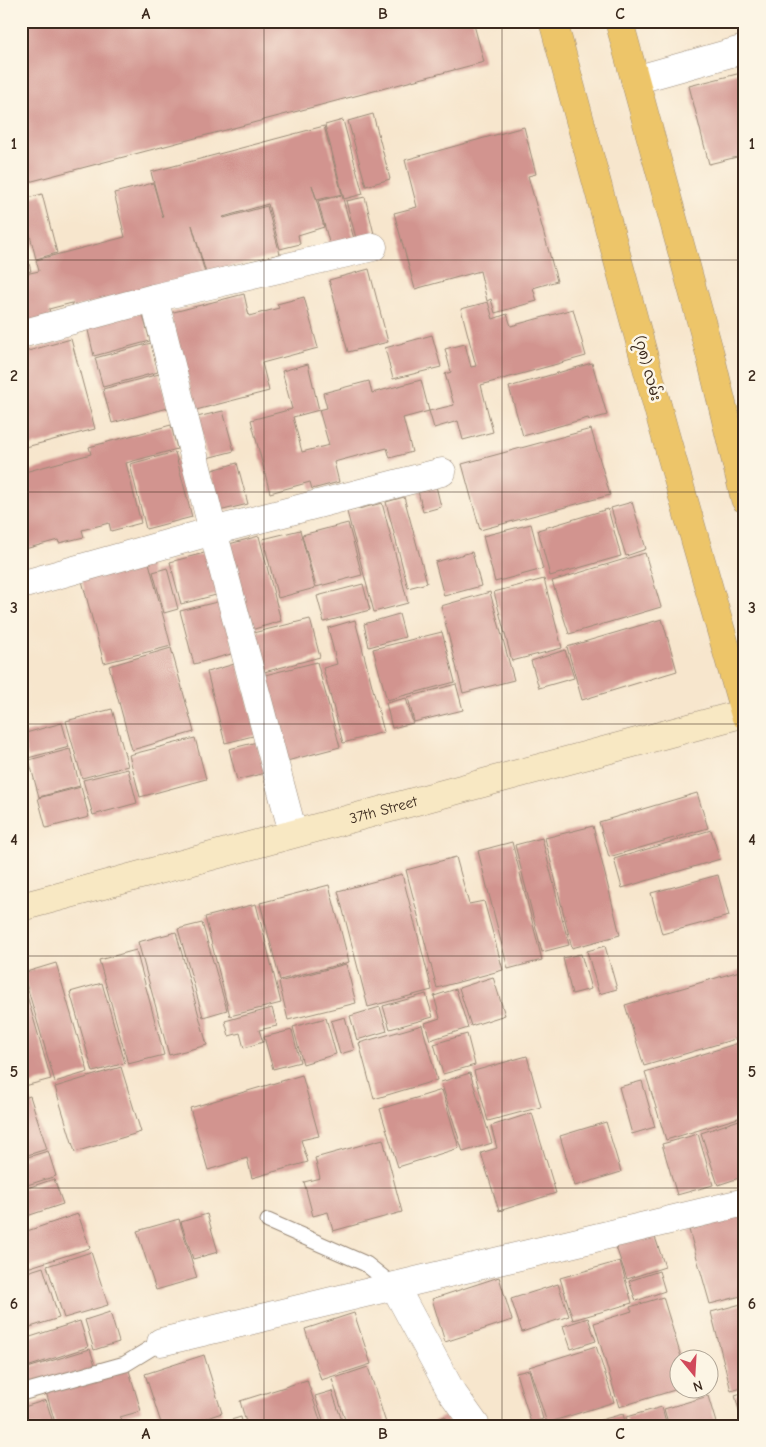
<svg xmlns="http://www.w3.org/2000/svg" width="766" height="1447" font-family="'Comic Neue','Noto Sans Myanmar',sans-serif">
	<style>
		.building { fill: #d2948f }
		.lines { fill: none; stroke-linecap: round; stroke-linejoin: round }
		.lane-casing { stroke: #998876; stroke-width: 17 }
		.street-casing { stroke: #998876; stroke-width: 29 }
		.secondary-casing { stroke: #998876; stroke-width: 29 }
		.primary-casing { stroke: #998876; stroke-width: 29 }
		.lane { stroke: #fff; stroke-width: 15 }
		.street { stroke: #fff; stroke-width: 28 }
		.secondary { stroke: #f8e8c3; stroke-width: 28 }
		.primary { stroke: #edc569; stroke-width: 28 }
		.grid { fill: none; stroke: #3b2a1e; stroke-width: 1; stroke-opacity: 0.55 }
		.labels { text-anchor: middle; stroke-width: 5; stroke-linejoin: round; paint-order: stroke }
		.street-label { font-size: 15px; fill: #3b2a1e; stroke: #fcf5e5 }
		.neatline { fill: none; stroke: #3b2a1e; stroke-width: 2 }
		.grid-label { font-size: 16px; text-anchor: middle; font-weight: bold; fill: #3b2a1e }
	</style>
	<rect width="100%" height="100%" fill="#fcf5e5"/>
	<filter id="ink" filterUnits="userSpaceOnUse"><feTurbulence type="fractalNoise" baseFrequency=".02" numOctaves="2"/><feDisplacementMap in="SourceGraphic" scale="10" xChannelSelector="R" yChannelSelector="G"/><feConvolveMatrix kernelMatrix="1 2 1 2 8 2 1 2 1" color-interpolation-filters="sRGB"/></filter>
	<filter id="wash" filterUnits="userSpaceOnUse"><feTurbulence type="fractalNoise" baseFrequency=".0096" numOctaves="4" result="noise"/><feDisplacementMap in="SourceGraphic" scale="20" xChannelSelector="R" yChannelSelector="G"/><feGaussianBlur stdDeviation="1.12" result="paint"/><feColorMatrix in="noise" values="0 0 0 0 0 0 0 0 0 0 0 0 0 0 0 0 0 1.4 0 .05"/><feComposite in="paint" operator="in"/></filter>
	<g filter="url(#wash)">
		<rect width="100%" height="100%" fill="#f7e6cd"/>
		<g id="blocks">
			<g class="building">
				<path d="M21 21H473L484 62 21 184Z"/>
				<path d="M745 72V155L709 164 689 86Z"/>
				<path d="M373 114 390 179 366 186 348 121Z"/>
				<path d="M343 120 363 194 344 199 325 125Z"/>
				<path d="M324 126 342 194 317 200 312 185 324 227 298 235 300 244 280 249 268 204 223 217 224 218 267 206 280 254 206 273 192 225 205 273 73 308 72 303 49 309 51 318 21 326V275L39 271 36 260 125 237 114 193 153 183 163 218 151 172Z"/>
				<path d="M524 127 536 174 528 176 557 281 533 288 537 301 495 313 491 299 487 301 480 271 415 289 394 213 417 207 405 160Z"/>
				<path d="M42 194 57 253 36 259 21 200Z"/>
				<path d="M342 195 354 239 330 246 318 201Z"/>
				<path d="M365 197 374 234 356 238 346 201Z"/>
				<path d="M21 235 31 271 21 273Z"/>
				<path d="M369 269 388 342 348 352 329 280Z"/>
				<path d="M244 294 249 316 279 308 277 304 304 297 318 348 262 363 269 391 196 410 170 313Z"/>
				<path d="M488 302 493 319 507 314 511 326 573 309 586 356 481 385 493 432 463 440 458 421 434 428 429 411 454 405 445 374 451 372 445 349 465 344 471 367 476 366 461 309Z"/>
				<path d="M142 312 150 341 94 356 87 326Z"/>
				<path d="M432 335 441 367 393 379 385 348Z"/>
				<path d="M71 339 95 429 26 447 25 442 21 443V353Z"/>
				<path d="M151 343 158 372 103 387 95 358Z"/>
				<path d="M592 363 607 415 589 420 588 418 523 436 509 387Z"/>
				<path d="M308 364 319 410 293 417 302 452 329 445 319 410 327 408 323 393 369 381 372 393 421 380 429 411 403 418 412 452 390 458 387 448 334 462 339 482 312 489 310 482 270 493 251 420 292 409 282 371Z"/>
				<path d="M159 374 168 408 112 423 103 389Z"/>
				<path d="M223 411 234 451 207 458 197 417Z"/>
				<path d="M171 425 177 449 126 463 141 523 111 531 109 523 82 530 84 537 59 543 58 540 25 549 21 534V473L91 454 89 447Z"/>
				<path d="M591 429 610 495 480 530 462 464Z"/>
				<path d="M175 452 192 517 146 529 130 464Z"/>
				<path d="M237 463 248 504 219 511 209 471Z"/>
				<path d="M436 486 441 507 423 512 418 491Z"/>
				<path d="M404 497 427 583 408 588 386 502Z"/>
				<path d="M632 502 646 549 626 556 611 508Z"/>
				<path d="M382 503 408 603 374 612 347 512Z"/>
				<path d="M608 509 621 556 550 576 538 530Z"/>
				<path d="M348 523 362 575 316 587 302 535Z"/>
				<path d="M531 524 543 569 495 582 483 536Z"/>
				<path d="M300 530 315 588 278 598 263 539Z"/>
				<path d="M259 536 281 621 251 630 229 544Z"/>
				<path d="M208 552 220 594 181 604 170 562Z"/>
				<path d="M472 552 481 586 444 596 435 562Z"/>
				<path d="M645 553 661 607 569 634 552 581Z"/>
				<path d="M148 559 171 646 104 663 81 577Z"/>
				<path d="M167 568 178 609 164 613 153 572Z"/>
				<path d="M544 579 562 648 512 661 494 592Z"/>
				<path d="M363 584 370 610 324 622 317 596Z"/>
				<path d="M490 592 514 680 463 693 441 606Z"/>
				<path d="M221 601 235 653 194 664 180 611Z"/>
				<path d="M399 614 405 637 369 647 364 624Z"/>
				<path d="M310 619 320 657 264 672 253 633Z"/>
				<path d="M662 619 677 671 582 700 567 647Z"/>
				<path d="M355 620 384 732 343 743 323 668 337 664 328 628Z"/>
				<path d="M442 632 455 682 387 700 373 649Z"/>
				<path d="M171 648 194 732 132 750 109 666Z"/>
				<path d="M565 650 574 678 539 688 531 661Z"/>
				<path d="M317 662 340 747 283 762 261 676Z"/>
				<path d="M238 663 257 735 225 743 207 672Z"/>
				<path d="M456 684 463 710 414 722 408 697Z"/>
				<path d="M406 698 413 723 392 728 386 703Z"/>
				<path d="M112 709 128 766 82 778 66 721Z"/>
				<path d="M62 723 69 747 28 758 22 734Z"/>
				<path d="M195 738 206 779 140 797 129 755Z"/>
				<path d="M257 742 265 773 237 780 229 749Z"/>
				<path d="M70 749 80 786 39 797 29 760Z"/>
				<path d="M128 769 137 803 93 815 83 780Z"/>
				<path d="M81 787 89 817 46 828 38 798Z"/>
				<path d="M697 793 708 828 609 857 599 822Z"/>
				<path d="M22 807 28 830 21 832V808Z"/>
				<path d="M593 826 620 935 572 948 545 838Z"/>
				<path d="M711 830 720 859 622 888 614 859Z"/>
				<path d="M542 838 569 945 542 952 515 845Z"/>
				<path d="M512 842 542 960 508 969 478 851Z"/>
				<path d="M456 857 469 904 484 901 503 970 437 988 406 870Z"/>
				<path d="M402 874 432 990 368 1007 338 891Z"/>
				<path d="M718 875 729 916 662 934 651 893Z"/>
				<path d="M329 885 349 962 280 980 260 903Z"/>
				<path d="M256 904 281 1003 230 1016 205 917Z"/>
				<path d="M202 923 227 1010 203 1017 178 929Z"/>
				<path d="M176 932 207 1045 169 1055 138 942Z"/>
				<path d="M605 946 617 989 599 994 587 951Z"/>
				<path d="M136 950 164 1055 128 1064 99 960Z"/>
				<path d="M581 954 591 989 572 994 563 958Z"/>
				<path d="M56 963 88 1072 55 1082 23 973Z"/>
				<path d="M346 964 356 1003 288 1020 279 982Z"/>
				<path d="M743 970 745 1036 644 1066 625 1005Z"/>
				<path d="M21 975 51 1079 21 1087Z"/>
				<path d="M493 977 505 1015 471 1026 459 988Z"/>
				<path d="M102 983 125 1063 93 1072 70 992Z"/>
				<path d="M456 989 468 1028 430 1040 425 1023 440 1018 434 996Z"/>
				<path d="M426 994 433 1017 390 1029 383 1006Z"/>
				<path d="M380 1007 387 1031 357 1040 350 1016Z"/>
				<path d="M272 1008 277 1026 259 1030 263 1042 244 1048 240 1033 229 1036 225 1021Z"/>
				<path d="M345 1017 354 1050 340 1054 331 1021Z"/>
				<path d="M326 1018 336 1054 303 1064 293 1027Z"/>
				<path d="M422 1025 437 1080 374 1099 359 1043Z"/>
				<path d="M292 1030 300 1062 273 1069 264 1037Z"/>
				<path d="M467 1034 475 1065 443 1074 434 1044Z"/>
				<path d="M745 1041V1116L666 1140 645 1072Z"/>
				<path d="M527 1056 541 1107 488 1121 474 1071Z"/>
				<path d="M121 1067 141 1132 75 1152 55 1087Z"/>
				<path d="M470 1073 492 1143 463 1152 441 1082Z"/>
				<path d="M302 1075 319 1136 301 1140 308 1162 252 1178 247 1158 208 1170 190 1108Z"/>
				<path d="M642 1081 655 1127 632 1134 619 1087Z"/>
				<path d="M442 1090 459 1148 398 1167 380 1109Z"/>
				<path d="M30 1096 47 1149 21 1157V1099Z"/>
				<path d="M532 1113 556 1193 499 1211 481 1153 497 1148 491 1126Z"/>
				<path d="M745 1118V1176L718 1185 701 1133Z"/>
				<path d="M606 1122 621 1172 575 1186 560 1136Z"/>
				<path d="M698 1134 713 1185 677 1195 662 1144Z"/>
				<path d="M383 1139 402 1212 333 1231 328 1212 313 1216 304 1182 320 1178 315 1158Z"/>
				<path d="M48 1151 56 1176 21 1187V1159Z"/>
				<path d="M54 1179 63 1204 21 1218V1190Z"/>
				<path d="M78 1214 90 1248 21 1270V1233Z"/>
				<path d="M207 1214 218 1252 193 1259 181 1222Z"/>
				<path d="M745 1215V1295L710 1304 689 1230Z"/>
				<path d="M179 1219 197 1278 156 1290 137 1231Z"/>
				<path d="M653 1231 665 1267 627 1279 615 1244Z"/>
				<path d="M91 1252 108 1305 64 1318 47 1266Z"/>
				<path d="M620 1261 632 1303 573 1320 560 1278Z"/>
				<path d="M43 1267 59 1318 24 1329 21 1319V1274Z"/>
				<path d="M659 1271 665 1291 636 1301 629 1281Z"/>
				<path d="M499 1277 512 1320 445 1342 432 1299Z"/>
				<path d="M558 1284 569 1316 522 1332 511 1299Z"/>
				<path d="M663 1297 682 1360H678V1389L619 1407 594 1323 632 1311 630 1307Z"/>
				<path d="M745 1303V1387L731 1391 711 1312Z"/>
				<path d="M110 1312 119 1342 94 1350 85 1320Z"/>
				<path d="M354 1313 371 1364 321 1380 305 1329Z"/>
				<path d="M588 1318 596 1341 571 1349 563 1326Z"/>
				<path d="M80 1321 88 1347 21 1369V1340Z"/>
				<path d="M596 1346 614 1402 547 1423 529 1367Z"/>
				<path d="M90 1349 96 1368 21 1391V1370Z"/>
				<path d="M204 1355 222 1413 182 1426H162L145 1374Z"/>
				<path d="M128 1367 141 1411 120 1417 123 1426H56L46 1392Z"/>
				<path d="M368 1367 386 1423 378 1426H347L332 1379Z"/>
				<path d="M529 1370 543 1419 531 1423 516 1373Z"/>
				<path d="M307 1380 322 1426H247L240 1401Z"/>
				<path d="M332 1391 342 1421 325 1426 315 1396Z"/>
				<path d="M745 1392V1426H743L735 1395Z"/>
				<path d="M708 1396 717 1426H669L664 1409Z"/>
				<path d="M46 1400 54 1426H21V1408Z"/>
				<path d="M662 1407 667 1426H628L626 1417Z"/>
				<path d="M623 1414 626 1426H582V1425Z"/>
				<path d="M445 1416 450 1426H423Z"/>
				<path d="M241 1417 243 1426H215V1425Z"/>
			</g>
		</g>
	</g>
	<g filter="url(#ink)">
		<use href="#blocks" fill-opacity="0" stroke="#998876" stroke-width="1"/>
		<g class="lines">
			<g class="lane-casing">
				<g id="lane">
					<path d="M268 1221 366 1264 395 1287"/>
					<path d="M21 1393 125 1364 161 1342"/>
				</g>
			</g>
			<g class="street-casing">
				<g id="street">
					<path d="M635 80 745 49"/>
					<path d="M154 298 213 531 293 833"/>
					<path d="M21 334 154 298 373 247"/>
					<path d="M21 585 213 531 442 472"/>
					<path d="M395 1287 451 1391 476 1426"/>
					<path d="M161 1342 745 1202"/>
				</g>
			</g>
			<g class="secondary-casing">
				<g id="secondary">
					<path id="s1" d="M21 907 745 713"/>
				</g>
			</g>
			<g class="primary-casing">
				<g id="primary">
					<path d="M553 21 663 427 745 715"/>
					<path d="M619 21 710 354 745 499"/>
				</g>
			</g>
			<use href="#lane" class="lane"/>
			<use href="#street" class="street"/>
			<use href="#secondary" class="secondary"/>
			<use href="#primary" class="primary"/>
		</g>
	</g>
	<path class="grid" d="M264 21V1426M502 21V1426M21 260H745M21 492H745M21 724H745M21 956H745M21 1188H745"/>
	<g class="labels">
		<g class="street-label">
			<text transform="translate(648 368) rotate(75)" y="5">(၇၈) လမ်း</text>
			<text dy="5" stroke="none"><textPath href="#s1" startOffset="375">37th Street</textPath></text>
		</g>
	</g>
	<rect width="766" height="1447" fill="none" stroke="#fcf5e5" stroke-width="55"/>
	<g transform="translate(694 1374) rotate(162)"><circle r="24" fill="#fcf5e5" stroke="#afa495"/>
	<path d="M0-4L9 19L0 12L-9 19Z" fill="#d1495b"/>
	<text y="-8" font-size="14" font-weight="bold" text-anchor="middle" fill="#3b2a1e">N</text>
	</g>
	<rect x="28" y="28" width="710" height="1392" class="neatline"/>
	<g class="grid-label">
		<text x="146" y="19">A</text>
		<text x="383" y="19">B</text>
		<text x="620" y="19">C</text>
		<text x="14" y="149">1</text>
		<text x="752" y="149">1</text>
		<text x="14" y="381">2</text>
		<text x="752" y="381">2</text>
		<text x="14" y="613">3</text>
		<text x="752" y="613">3</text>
		<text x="14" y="845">4</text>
		<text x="752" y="845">4</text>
		<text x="14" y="1077">5</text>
		<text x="752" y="1077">5</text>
		<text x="14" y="1309">6</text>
		<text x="752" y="1309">6</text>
		<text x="146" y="1439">A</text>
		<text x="383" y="1439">B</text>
		<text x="620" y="1439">C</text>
	</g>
</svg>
